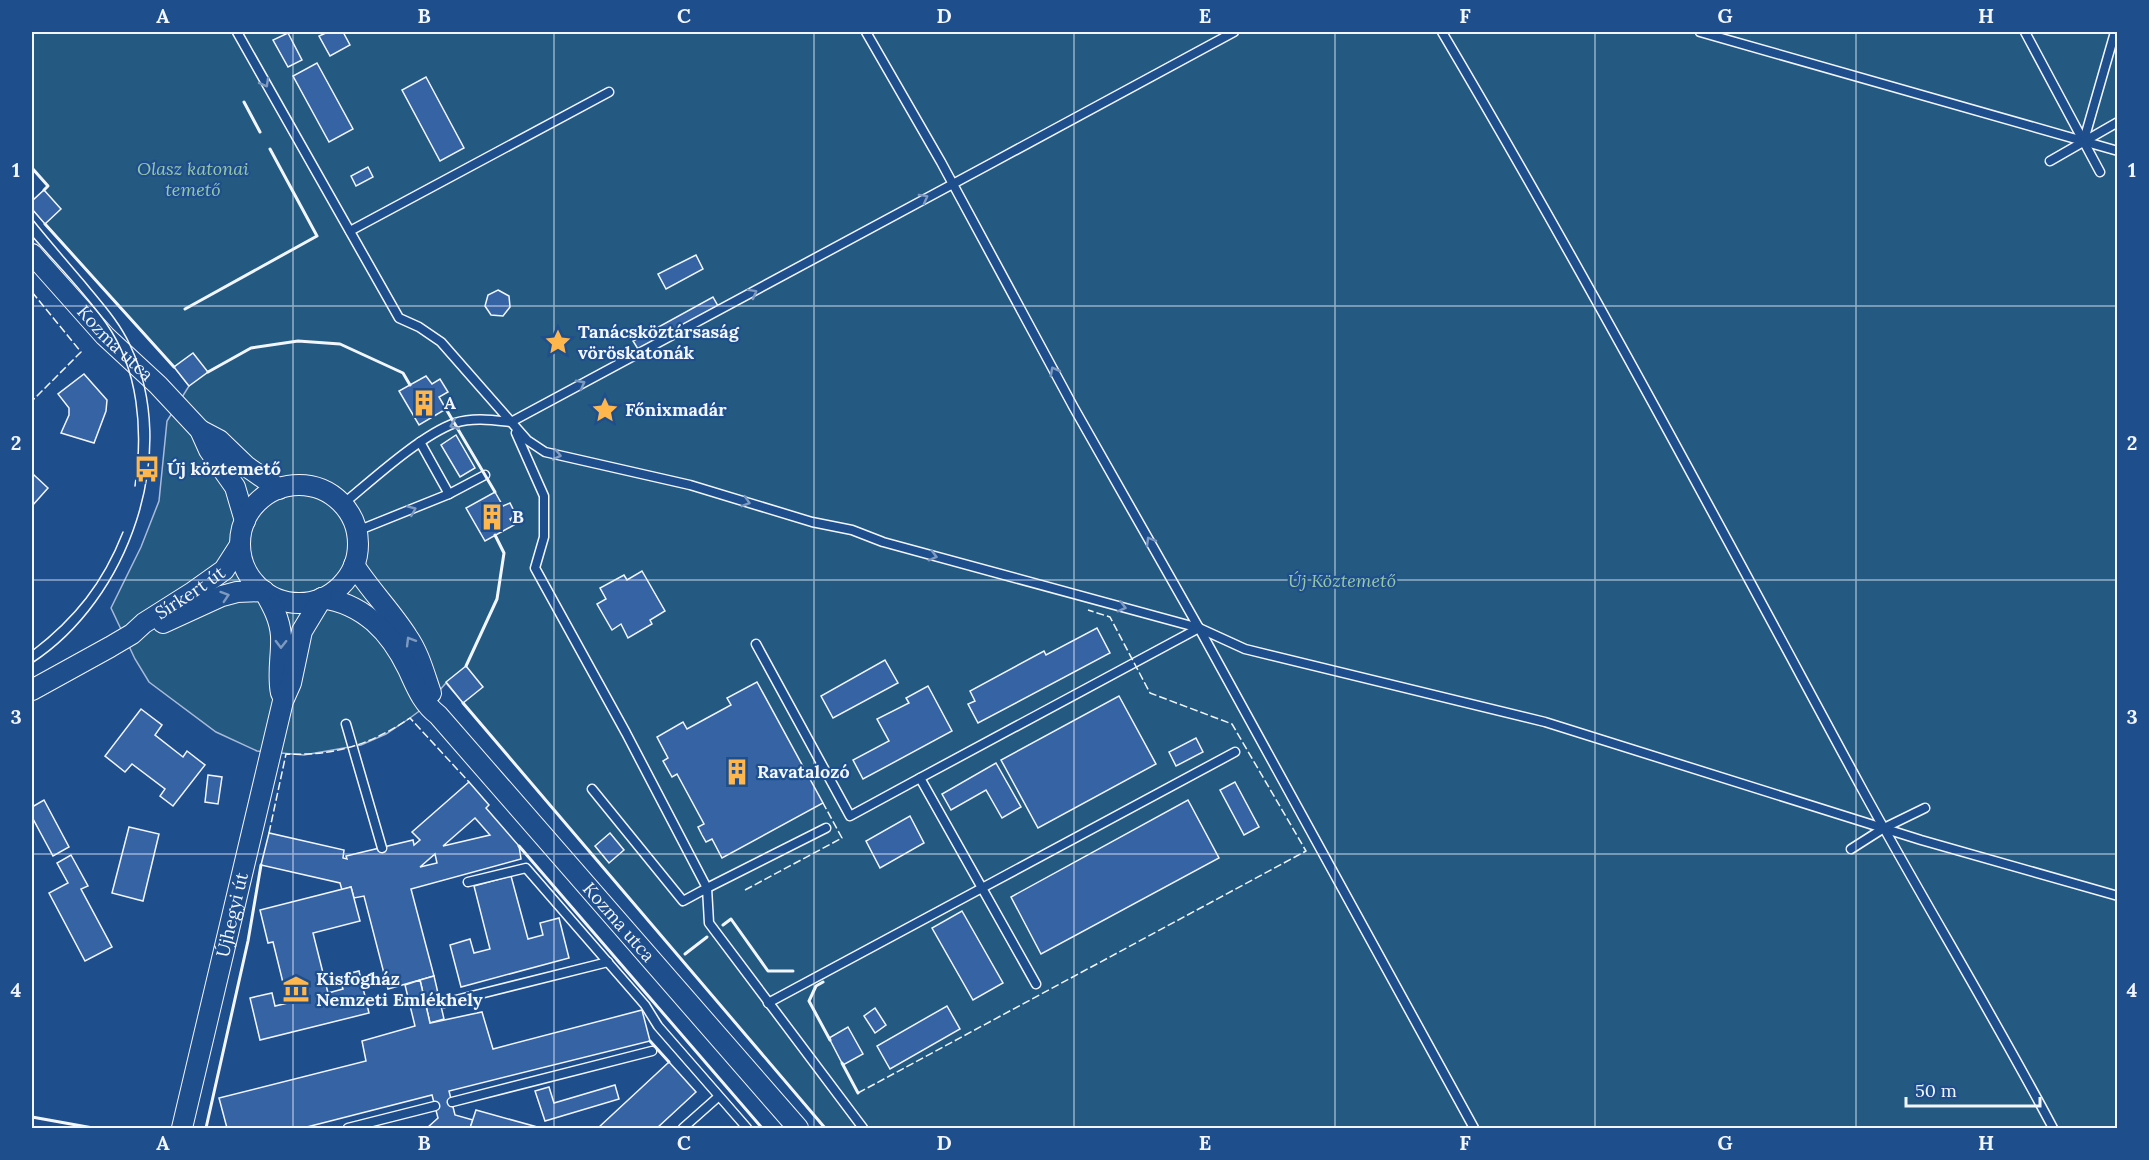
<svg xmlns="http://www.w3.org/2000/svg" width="2149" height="1160" font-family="Lora,serif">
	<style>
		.green { fill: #245a82; stroke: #a8bbd7; stroke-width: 1.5 }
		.building { fill: #3563a3; stroke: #f2f6ff; stroke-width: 1.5; fill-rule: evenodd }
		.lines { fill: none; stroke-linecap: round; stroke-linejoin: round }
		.service-casing { stroke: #f2f6ff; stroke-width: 11 }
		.tertiary-casing { stroke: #f2f6ff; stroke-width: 22 }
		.service { stroke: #1f4e8c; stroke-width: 8 }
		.tertiary { stroke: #1f4e8c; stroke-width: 20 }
		.tram { stroke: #f2f6ff; stroke-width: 1.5 }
		.fence { stroke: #f2f6ff; stroke-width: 1.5; stroke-dasharray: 8 3; stroke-linecap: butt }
		.wall { stroke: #f2f6ff; stroke-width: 3 }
		.oneway { stroke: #7e9ac0 }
		.grid { fill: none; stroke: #f2f6ff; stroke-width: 1.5; stroke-opacity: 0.55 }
		.labels { text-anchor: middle; stroke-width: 4.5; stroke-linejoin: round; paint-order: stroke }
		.park-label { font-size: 18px; font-style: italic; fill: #97c8a6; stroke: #1f4e8c }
		.poi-label { font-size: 18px; font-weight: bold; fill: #f2f6ff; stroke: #1f4e8c; text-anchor: start }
		.street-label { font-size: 18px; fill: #f2f6ff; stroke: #1f4e8c }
		.neatline { fill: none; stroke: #f2f6ff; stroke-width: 2 }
		.grid-label { font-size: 20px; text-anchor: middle; font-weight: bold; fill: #f2f6ff }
	</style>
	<rect width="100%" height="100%" fill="#1f4e8c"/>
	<path class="green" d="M32 32H2117V1128H825L446 683 426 706 410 718 386 734 361 745 304 755 257 751 216 732 149 682 135 659 111 608 141 547 159 501 167 421 189 386 174 367 32 209V201L48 186 32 168Z"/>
	<g class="building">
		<path d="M328 32H343L350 45 330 56 319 36Z"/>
		<path d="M288 33 302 60 288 67 273 40Z"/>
		<path d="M317 63 353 129 329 142 293 76Z"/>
		<path d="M426 77 464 148 440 161 402 90Z"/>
		<path d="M368 167 373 177 356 186 351 176Z"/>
		<path d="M44 190 61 209 45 224 32 209V201Z"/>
		<path d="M696 255 703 269 666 289 658 274Z"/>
		<path d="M498 290 509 296 510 307 503 316 491 315 485 306 488 295Z"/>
		<path d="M713 297 718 306 638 349 633 341Z"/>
		<path d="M193 353 208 372 189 386 174 367Z"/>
		<path d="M84 374 107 400 106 411 94 443 61 433 69 415V408L58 394Z"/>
		<path d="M426 376 432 384 440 379 448 392 439 397 446 409 419 425 399 391Z"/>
		<path d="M456 435 475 468 460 477 441 445Z"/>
		<path d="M34 475 48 488 32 506V478Z"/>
		<path d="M495 492 503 506 510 503 516 515 510 519 514 525 485 541 466 508Z"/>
		<path d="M642 571 665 611 650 620 652 624 628 638 621 624 612 630 597 604 606 599 600 588 624 575 627 580Z"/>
		<path d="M1097 628 1110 653 978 723 968 704 975 701 970 691 1044 651 1046 655Z"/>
		<path d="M885 660 898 683 833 718 821 696Z"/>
		<path d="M466 666 483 687 463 703 446 682Z"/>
		<path d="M757 682 823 803 722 858 712 839 706 842 702 835 698 827 704 824 677 774 672 777 663 761 668 758 657 737 683 722 687 729 707 718 731 705 727 698Z"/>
		<path d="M928 686 952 731 863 779 853 760 889 741 877 719 909 703 906 698Z"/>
		<path d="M1119 696 1156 764 1038 828 1001 760Z"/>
		<path d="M141 709 162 725 155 735 183 757 187 751 205 765 173 806 160 796 165 789 132 764 125 772 105 756Z"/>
		<path d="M1196 738 1203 752 1176 766 1169 752Z"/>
		<path d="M996 763 1021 807 1002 818 986 790 951 810 942 794Z"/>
		<path d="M208 775 222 777 218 804 205 802Z"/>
		<path d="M469 782 489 805 486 808 519 846 521 859 411 889 434 976 388 989 364 896 354 898 351 887 342 890 340 883 261 865 269 833 344 850 343 858 347 859 346 856 413 840 414 845 420 840 412 832ZM475 818 490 835 443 846ZM435 854 437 863 420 867Z"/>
		<path d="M1235 782 1259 827 1244 835 1220 790Z"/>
		<path d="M44 800 69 847 53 856 32 817V807Z"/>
		<path d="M1188 800 1219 858 1041 954 1011 897Z"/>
		<path d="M910 816 924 843 880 868 866 841Z"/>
		<path d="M129 827 159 834 143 901 112 893Z"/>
		<path d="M610 833 624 850 609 863 595 846Z"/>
		<path d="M71 855 88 886 81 889 112 947 85 961 49 893 68 883 57 863Z"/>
		<path d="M511 876 528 939 543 935 540 923 559 918 569 958 461 987 450 945 470 939 474 953 490 949 474 886Z"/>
		<path d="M351 887 360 921 313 933 328 993 343 989 339 976 359 971 369 1013 260 1040 250 998 272 993 275 1006 288 1003 273 942 268 943 260 910Z"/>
		<path d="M962 911 1003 983 973 1000 932 928Z"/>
		<path d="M434 976 444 1019 430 1023 420 980Z"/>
		<path d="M420 980 430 1023 482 1012 493 1049 642 1010 650 1041 449 1091 455 1115 473 1120 470 1128H427L438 1118 432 1095 303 1128H227L219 1098 366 1061 362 1041 415 1026 405 985Z"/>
		<path d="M947 1006 960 1029 890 1069 877 1046Z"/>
		<path d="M875 1008 886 1025 875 1033 864 1016Z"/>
		<path d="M848 1027 863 1054 843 1065 829 1038Z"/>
		<path d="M669 1062 696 1092 657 1128H598Z"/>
		<path d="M615 1085 619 1099 545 1121 535 1091 549 1087 554 1103Z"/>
		<path d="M476 1110 541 1128H470Z"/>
	</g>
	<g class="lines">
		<g class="service-casing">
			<g id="service">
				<path d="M237 32 399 318 419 327 441 342 527 440 545 452 690 485 812 522 852 530 883 542 1199 628 1245 649 1545 722 1921 840 2118 896"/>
				<path d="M866 32 941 162 1074 408 1199 628 1474 1128"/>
				<path d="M1442 32C1589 280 1724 534 1861 787 1924 902 1992 1013 2053 1128"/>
				<path d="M1700 32 2118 151"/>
				<path d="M2025 32 2100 172"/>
				<path d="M2084 140 2115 32"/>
				<path d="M2050 161 2118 122"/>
				<path d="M350 231 609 92"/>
				<path d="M516 433 544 496V537L535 568 626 733 707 888 826 828"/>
				<path d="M420 442 449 494"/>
				<path d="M343 504C372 480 421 435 455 423 473 417 493 420 511 422 753 293 993 162 1234 32"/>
				<path d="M357 531 449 494 485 475"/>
				<path d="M756 644 850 816 920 778 982 888 1235 752"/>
				<path d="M346 724 382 848"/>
				<path d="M920 778 1199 628"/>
				<path d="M592 789 683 901 707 888 709 923 863 1128"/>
				<path d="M1851 849 1884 828 1925 808"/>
				<path d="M468 882 526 868 645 1005 658 1026 747 1128"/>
				<path d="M444 1003 608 962"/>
				<path d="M768 1003 982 888 1036 984"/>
				<path d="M452 1102 652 1051"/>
				<path d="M348 1128 435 1106"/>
				<path d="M683 1128 718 1097"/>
			</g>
		</g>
		<g class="tertiary-casing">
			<g id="tertiary">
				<path id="s1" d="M32 254 105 336 158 385 200 430 209 450 235 487 245 521"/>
				<path d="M200 430 219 440 246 466 279 489"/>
				<circle cx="299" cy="544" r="59"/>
				<path d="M354 565C370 590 391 611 407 636 419 653 424 673 431 693"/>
				<path d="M264 591C272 605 280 619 281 636 282 654 277 674 281 693"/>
				<path id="s2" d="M322 598C364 604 390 632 408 669 416 686 422 703 438 715L798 1128"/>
				<path d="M163 623 222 596 237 592 264 591"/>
				<path id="s3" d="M32 690 110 647 132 634 144 623 193 592 224 570 240 545"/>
				<path id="s4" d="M182 1128 283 701 291 683 302 631 322 598"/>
			</g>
		</g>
		<use href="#service" class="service"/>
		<use href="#tertiary" class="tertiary"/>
		<g class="tram">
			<path d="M32 219C49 240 67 261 85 282 101 302 119 321 130 345 181 452 129 600 32 663"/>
			<path d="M32 236C56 264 84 292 106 323 139 370 143 431 135 486"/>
			<path d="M32 651C75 618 103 583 123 532"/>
		</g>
		<g class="fence">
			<path d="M32 292 81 352 32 401"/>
			<path d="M269 833 286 754C334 756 370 745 410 718L469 782"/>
			<path d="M745 890 842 838 823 803"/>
			<path d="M858 1093 1306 851 1232 724 1150 693 1110 617 1088 610"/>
		</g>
		<g class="wall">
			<path d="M244 102 260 132"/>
			<path d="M32 168 48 186 44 190"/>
			<path d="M45 224 174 367"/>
			<path d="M185 309 317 236 270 149"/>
			<path d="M208 372 251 348 298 341 340 344 403 373 410 385"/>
			<path d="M446 409 495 492"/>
			<path d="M466 666 497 599 504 553 495 535"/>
			<path d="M463 703 825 1128"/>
			<path d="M519 846 762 1128"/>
			<path d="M723 925 731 919 768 971H793"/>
			<path d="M685 954 707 937"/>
			<path d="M823 982 816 986 809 1001 830 1040"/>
			<path d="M650 1041 669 1062"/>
			<path d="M842 1063 858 1093"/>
			<path d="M32 1117 93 1128"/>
			<path d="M206 1128 248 941 261 865"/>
		</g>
	</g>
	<defs><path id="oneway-chevron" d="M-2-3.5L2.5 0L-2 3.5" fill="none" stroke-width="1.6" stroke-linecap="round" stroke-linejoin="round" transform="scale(1.5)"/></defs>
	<g class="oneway">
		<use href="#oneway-chevron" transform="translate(265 83) rotate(61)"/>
		<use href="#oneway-chevron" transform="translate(924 198) rotate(-29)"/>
		<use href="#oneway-chevron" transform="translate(753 293) rotate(-29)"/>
		<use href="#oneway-chevron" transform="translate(1054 371) rotate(-118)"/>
		<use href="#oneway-chevron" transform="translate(581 384) rotate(-28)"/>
		<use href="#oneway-chevron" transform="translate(454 425) rotate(158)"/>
		<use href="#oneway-chevron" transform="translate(557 455) rotate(13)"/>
		<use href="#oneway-chevron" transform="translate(746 502) rotate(17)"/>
		<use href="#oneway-chevron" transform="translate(412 510) rotate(-23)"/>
		<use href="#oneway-chevron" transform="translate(1150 541) rotate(-120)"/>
		<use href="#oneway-chevron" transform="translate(933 556) rotate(15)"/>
		<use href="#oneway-chevron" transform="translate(225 596) rotate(-18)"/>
		<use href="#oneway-chevron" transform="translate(1122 607) rotate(15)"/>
		<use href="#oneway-chevron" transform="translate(410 641) rotate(-121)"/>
		<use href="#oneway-chevron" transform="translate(281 644) rotate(91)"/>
	</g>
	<path class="grid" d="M293 32V1128M554 32V1128M814 32V1128M1074 32V1128M1335 32V1128M1595 32V1128M1856 32V1128M32 306H2118M32 580H2118M32 854H2118"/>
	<defs>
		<g id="sight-bare" transform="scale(2.07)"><path d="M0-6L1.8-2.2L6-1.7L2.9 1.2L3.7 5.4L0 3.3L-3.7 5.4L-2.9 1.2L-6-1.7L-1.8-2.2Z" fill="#ffb74d" stroke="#1f4e8c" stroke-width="2.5" paint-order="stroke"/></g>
		<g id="building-bare" transform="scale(2.07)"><path d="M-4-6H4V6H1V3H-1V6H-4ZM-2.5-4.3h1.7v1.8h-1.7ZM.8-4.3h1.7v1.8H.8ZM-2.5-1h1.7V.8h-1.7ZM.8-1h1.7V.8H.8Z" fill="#ffb74d" stroke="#1f4e8c" stroke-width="2.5" paint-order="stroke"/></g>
		<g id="bus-bare" transform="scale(2.07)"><path d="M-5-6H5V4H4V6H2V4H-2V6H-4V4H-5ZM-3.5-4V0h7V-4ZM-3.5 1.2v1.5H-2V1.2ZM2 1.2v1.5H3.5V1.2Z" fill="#ffb74d" stroke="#1f4e8c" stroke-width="2.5" paint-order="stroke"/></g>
		<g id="museum-bare" transform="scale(2.07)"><path d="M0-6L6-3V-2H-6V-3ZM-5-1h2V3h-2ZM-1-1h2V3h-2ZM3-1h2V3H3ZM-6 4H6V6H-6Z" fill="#ffb74d" stroke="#1f4e8c" stroke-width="2.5" paint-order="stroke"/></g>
	</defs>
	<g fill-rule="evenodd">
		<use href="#sight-bare" x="558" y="342"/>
		<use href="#building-bare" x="424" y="403"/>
		<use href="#sight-bare" x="605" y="410"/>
		<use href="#bus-bare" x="147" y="469"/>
		<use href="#building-bare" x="492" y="517"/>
		<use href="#building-bare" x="737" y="772"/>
		<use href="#museum-bare" x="296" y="989"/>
	</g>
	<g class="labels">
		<g class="park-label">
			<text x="193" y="175">Olasz katonai<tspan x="193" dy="21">temető</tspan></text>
			<text x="1342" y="587">Új Köztemető</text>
		</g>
		<g class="poi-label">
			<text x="578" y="338">Tanácsköztársaság<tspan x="578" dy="21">vöröskatonák</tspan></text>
			<text x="444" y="409">A</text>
			<text x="625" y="416">Főnixmadár</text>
			<text x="167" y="475">Új köztemető</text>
			<text x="512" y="523">B</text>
			<text x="757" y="778">Ravatalozó</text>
			<text x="316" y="985">Kisfogház<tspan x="316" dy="21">Nemzeti Emlékhely</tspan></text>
		</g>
		<g class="street-label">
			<text dy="6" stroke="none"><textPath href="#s1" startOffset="122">Kozma utca</textPath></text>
			<text dy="6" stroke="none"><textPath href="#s3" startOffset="186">Sírkert út</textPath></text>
			<text dy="6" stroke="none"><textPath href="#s4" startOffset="219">Újhegyi út</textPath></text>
			<text dy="6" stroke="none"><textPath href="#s2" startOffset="447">Kozma utca</textPath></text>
		</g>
	</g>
	<rect width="2149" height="1160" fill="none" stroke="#1f4e8c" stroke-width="66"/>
	<path d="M1906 1097v9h134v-9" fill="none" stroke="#f2f6ff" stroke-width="3"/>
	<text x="1915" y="1097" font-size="18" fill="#f2f6ff" stroke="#1f4e8c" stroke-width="4.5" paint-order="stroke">50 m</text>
	<rect x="33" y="33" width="2083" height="1094" class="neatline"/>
	<g class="grid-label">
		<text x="163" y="23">A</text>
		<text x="424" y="23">B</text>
		<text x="684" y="23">C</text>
		<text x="944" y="23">D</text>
		<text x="1205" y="23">E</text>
		<text x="1465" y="23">F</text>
		<text x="1725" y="23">G</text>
		<text x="1986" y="23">H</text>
		<text x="16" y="177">1</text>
		<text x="2132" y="177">1</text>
		<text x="16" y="450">2</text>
		<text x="2132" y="450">2</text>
		<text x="16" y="724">3</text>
		<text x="2132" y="724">3</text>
		<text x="16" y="997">4</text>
		<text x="2132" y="997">4</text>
		<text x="163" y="1150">A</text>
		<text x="424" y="1150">B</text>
		<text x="684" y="1150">C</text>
		<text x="944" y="1150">D</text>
		<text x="1205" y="1150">E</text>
		<text x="1465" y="1150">F</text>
		<text x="1725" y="1150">G</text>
		<text x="1986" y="1150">H</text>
	</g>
</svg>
